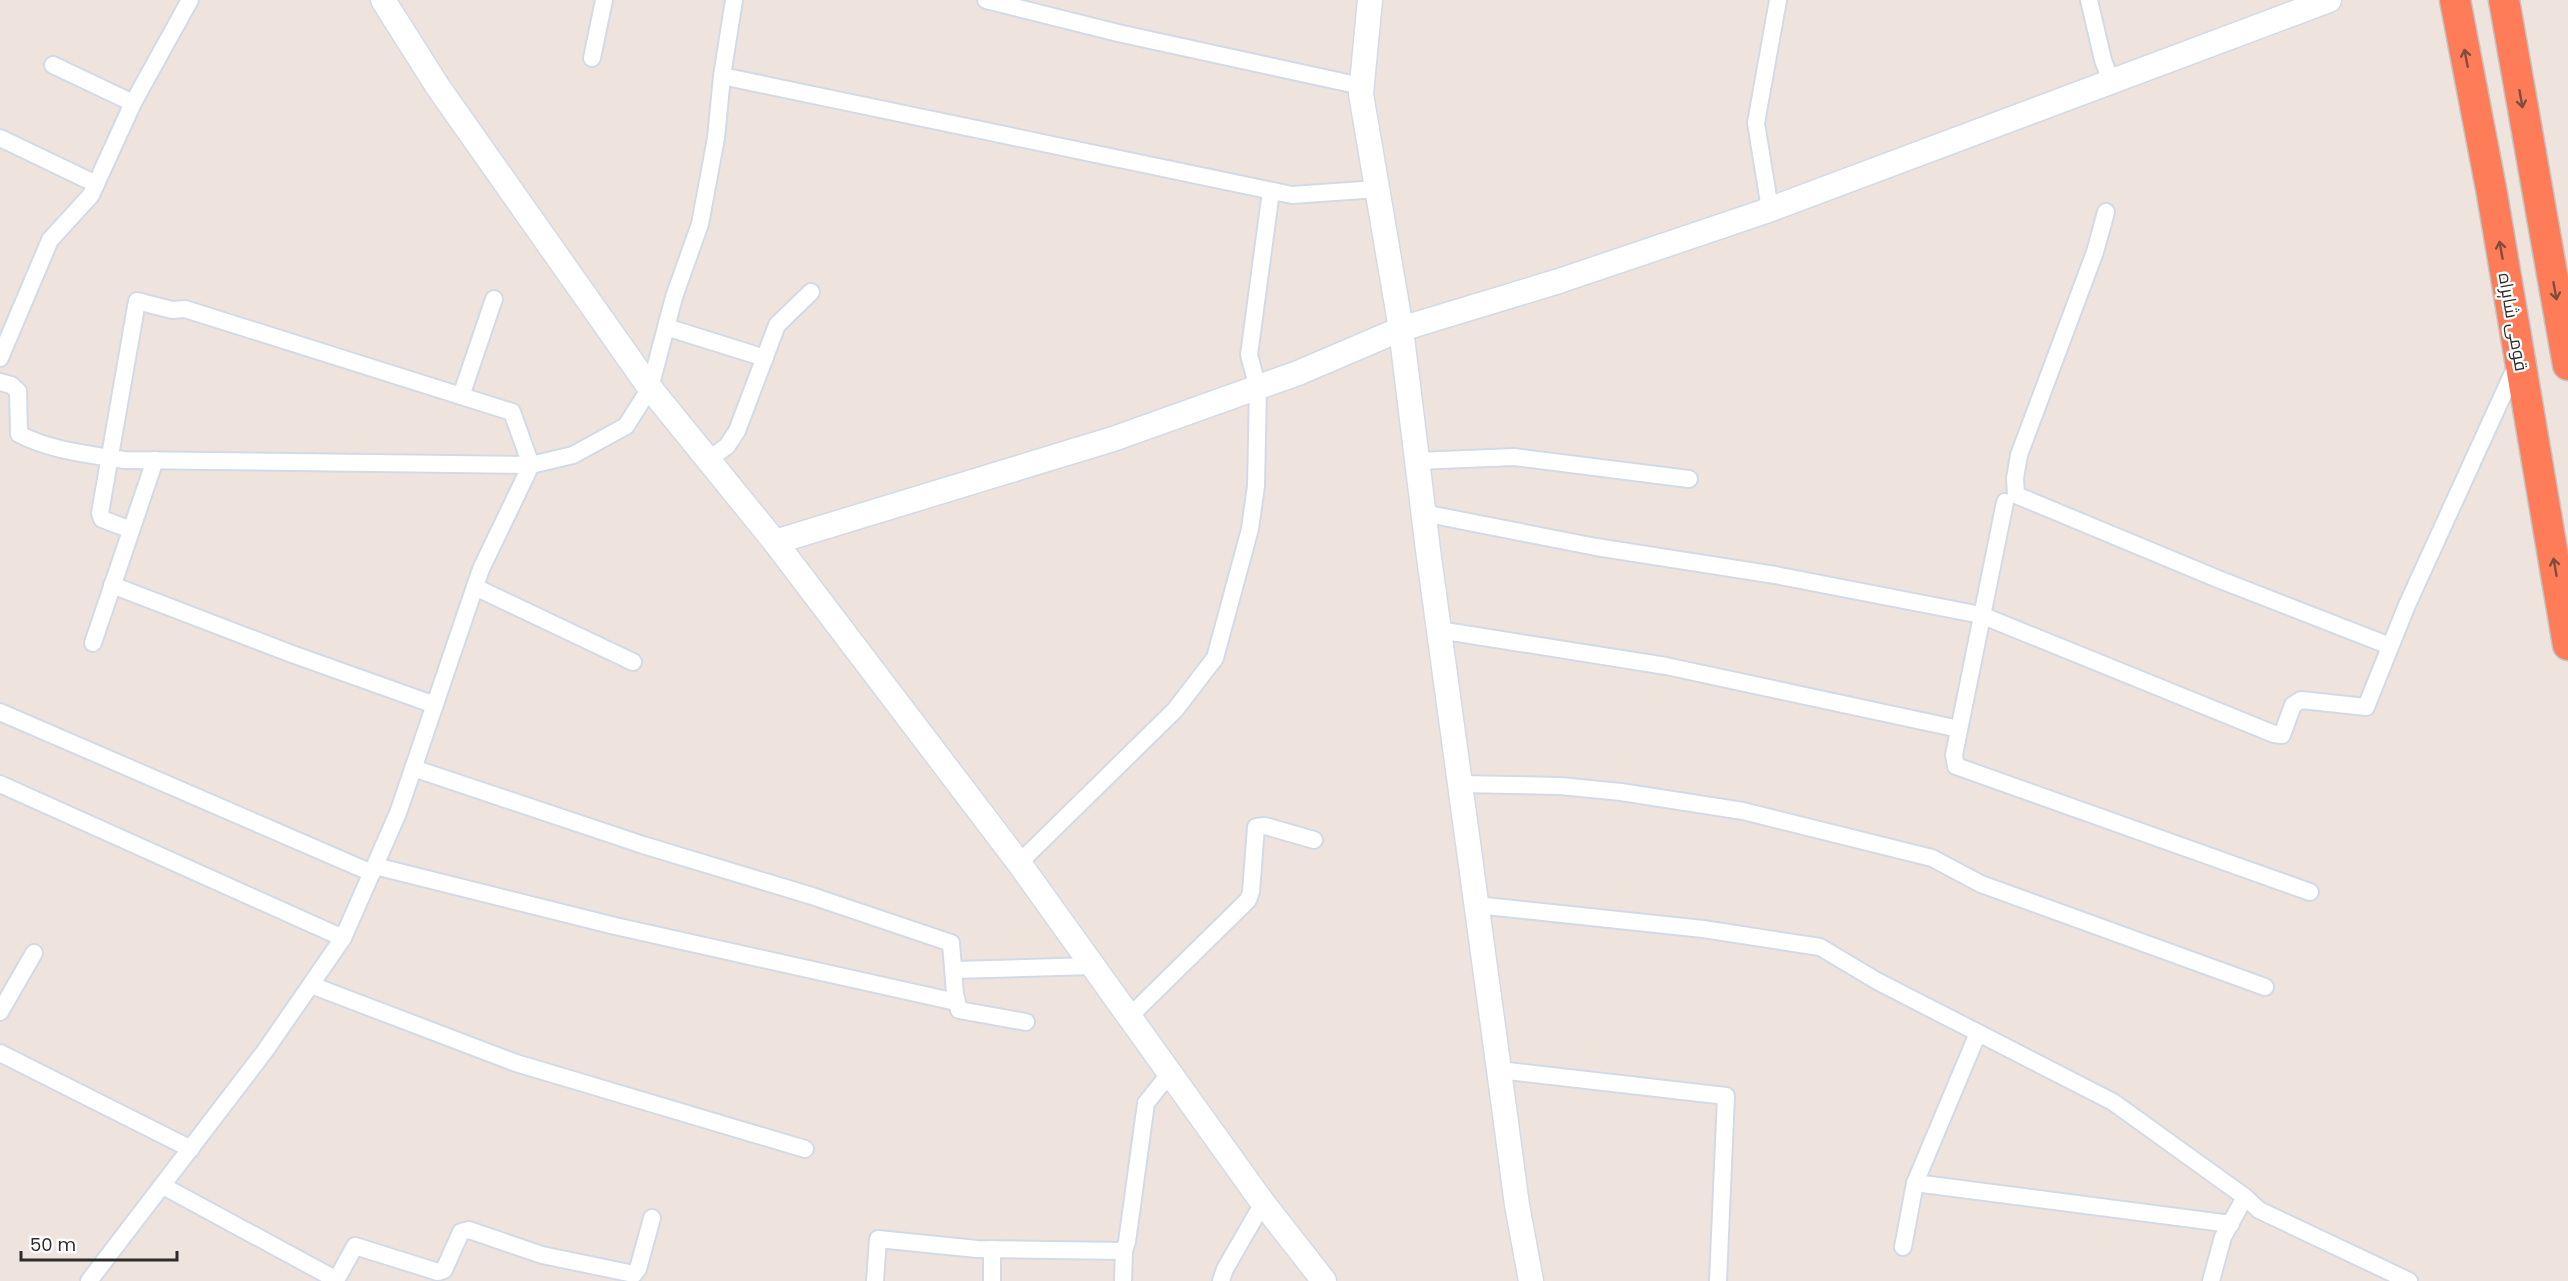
<svg xmlns="http://www.w3.org/2000/svg" width="2568" height="1281" font-family="Poppins,Cairo,sans-serif">
	<style>
		.lines { fill: none; stroke-linecap: round; stroke-linejoin: round }
		.street-casing { stroke: #d2dae6; stroke-width: 20 }
		.secondary-casing { stroke: #d2dae6; stroke-width: 27 }
		.highway-casing { stroke: #c4c4c4; stroke-width: 33 }
		.street { stroke: #fff; stroke-width: 16 }
		.secondary { stroke: #fff; stroke-width: 24 }
		.highway { stroke: #ff7c58; stroke-width: 30 }
		.oneway { stroke: #804c3e }
		.labels { text-anchor: middle; stroke-width: 4.5; stroke-linejoin: round; paint-order: stroke }
		.street-label { font-size: 18px; fill: #2c2c2c; stroke: #fff }
	</style>
	<rect width="100%" height="100%" fill="#efe4dd"/>
	<g class="lines">
		<g class="street-casing">
			<g id="street">
				<path d="M734 0 722 76 1292 195 1377 189"/>
				<path d="M986 0 1118 33 1361 86"/>
				<path d="M2089 0 2103 60 2111 81"/>
				<path d="M592 58 604 0"/>
				<path d="M53 65 133 103"/>
				<path d="M0 138 96 184"/>
				<path d="M1770 209 1756 123 1778 0"/>
				<path d="M2106 212 2095 252 2019 455 2015 478 2016 495 2218 579 2390 646"/>
				<path d="M666 327 765 358"/>
				<path d="M0 358 50 240 91 195 133 103 190 0"/>
				<path d="M0 382 11 385 18 391 19 434C51 451 89 454 124 460L531 465 512 412 185 309 172 310 137 301 100 513 102 519 131 530"/>
				<path d="M461 396 494 299"/>
				<path d="M708 460 727 446 737 431 777 325 811 292"/>
				<path d="M1417 461 1514 457 1689 479"/>
				<path d="M2005 502 1954 755 1956 766 2310 892"/>
				<path d="M1423 513 1596 547 1775 575 1981 615 2274 734 2282 735 2293 705 2301 700 2366 707 2407 605 2518 362"/>
				<path d="M112 585 292 654 435 705"/>
				<path d="M475 587 633 662"/>
				<path d="M1439 630 1666 666 1959 729"/>
				<path d="M93 643 155 460"/>
				<path d="M0 712 372 873"/>
				<path d="M413 768 643 845 812 896 951 943 955 994 959 1010 1026 1022"/>
				<path d="M0 784 343 938"/>
				<path d="M1460 784 1560 786 1621 792 1743 811 1932 858 1981 884 2265 987"/>
				<path d="M1019 863 1175 710 1215 658 1250 529 1256 486 1258 388 1249 355 1271 191"/>
				<path d="M375 866 615 926 956 1002"/>
				<path d="M1476 905 1703 929 1820 947 1877 981 2113 1102 2245 1197 2259 1210 2409 1281"/>
				<path d="M953 970 1093 966"/>
				<path d="M311 985 516 1063 805 1149"/>
				<path d="M0 1012 34 953"/>
				<path d="M1129 1017 1248 900 1251 892 1256 827 1265 826 1314 840"/>
				<path d="M0 1053 191 1149"/>
				<path d="M1499 1070 1726 1096 1718 1281"/>
				<path d="M1915 1183 2231 1224"/>
				<path d="M163 1186 335 1279 339 1275 355 1246 438 1272 444 1270 461 1232 469 1230 542 1255 634 1274 638 1269 652 1218"/>
				<path d="M1903 1247 1915 1183 1978 1033"/>
				<path d="M992 1249V1281"/>
				<path d="M89 1281 265 1051 343 938 398 813 481 569 531 465 573 455 626 426 650 388 674 297 700 224 716 138 722 76"/>
				<path d="M875 1281 878 1239 977 1249 1124 1251"/>
				<path d="M1123 1281 1124 1251 1127 1242 1146 1103 1170 1073"/>
				<path d="M1221 1281 1225 1269 1263 1203"/>
				<path d="M2211 1281 2223 1237 2245 1197"/>
			</g>
		</g>
		<g class="secondary-casing">
			<g id="secondary">
				<path d="M383 0 438 87 650 388 775 542 1019 863 1263 1203 1324 1281"/>
				<path d="M1370 0 1361 94 1401 329 1428 550 1499 1070 1517 1205 1531 1281"/>
				<path d="M775 542 1113 439 1298 373 1401 329 1559 281 1763 212 2329 0"/>
			</g>
		</g>
		<g class="highway-casing">
			<g id="highway">
				<path d="M2455 0 2492 194 2568 645"/>
				<path d="M2504 0 2568 365"/>
			</g>
		</g>
		<use href="#street" class="street"/>
		<use href="#secondary" class="secondary"/>
		<use href="#highway" class="highway"/>
	</g>
	<defs><path id="oneway-shaft" d="M-6 0H5M1.5-3L5.5 0L1.5 3" fill="none" stroke-width="1.6" stroke-linecap="round" stroke-linejoin="round" transform="scale(1.5)"/></defs>
	<g class="oneway">
		<use href="#oneway-shaft" transform="translate(2466 58) rotate(-101)"/>
		<use href="#oneway-shaft" transform="translate(2521 99) rotate(80)"/>
		<use href="#oneway-shaft" transform="translate(2501 250) rotate(-100)"/>
		<use href="#oneway-shaft" transform="translate(2555 291) rotate(80)"/>
		<use href="#oneway-shaft" transform="translate(2555 567) rotate(-100)"/>
	</g>
	<g class="labels">
		<g class="street-label">
			<text transform="translate(2513 322) rotate(80)" y="6">قومی شاہراہ</text>
		</g>
	</g>
	<path d="M21 1251v9h156v-9" fill="none" stroke="#2c2c2c" stroke-width="3"/>
	<text x="30" y="1251" font-size="18" fill="#2c2c2c" stroke="#ffffff" stroke-width="4.5" paint-order="stroke">50 m</text>
</svg>
